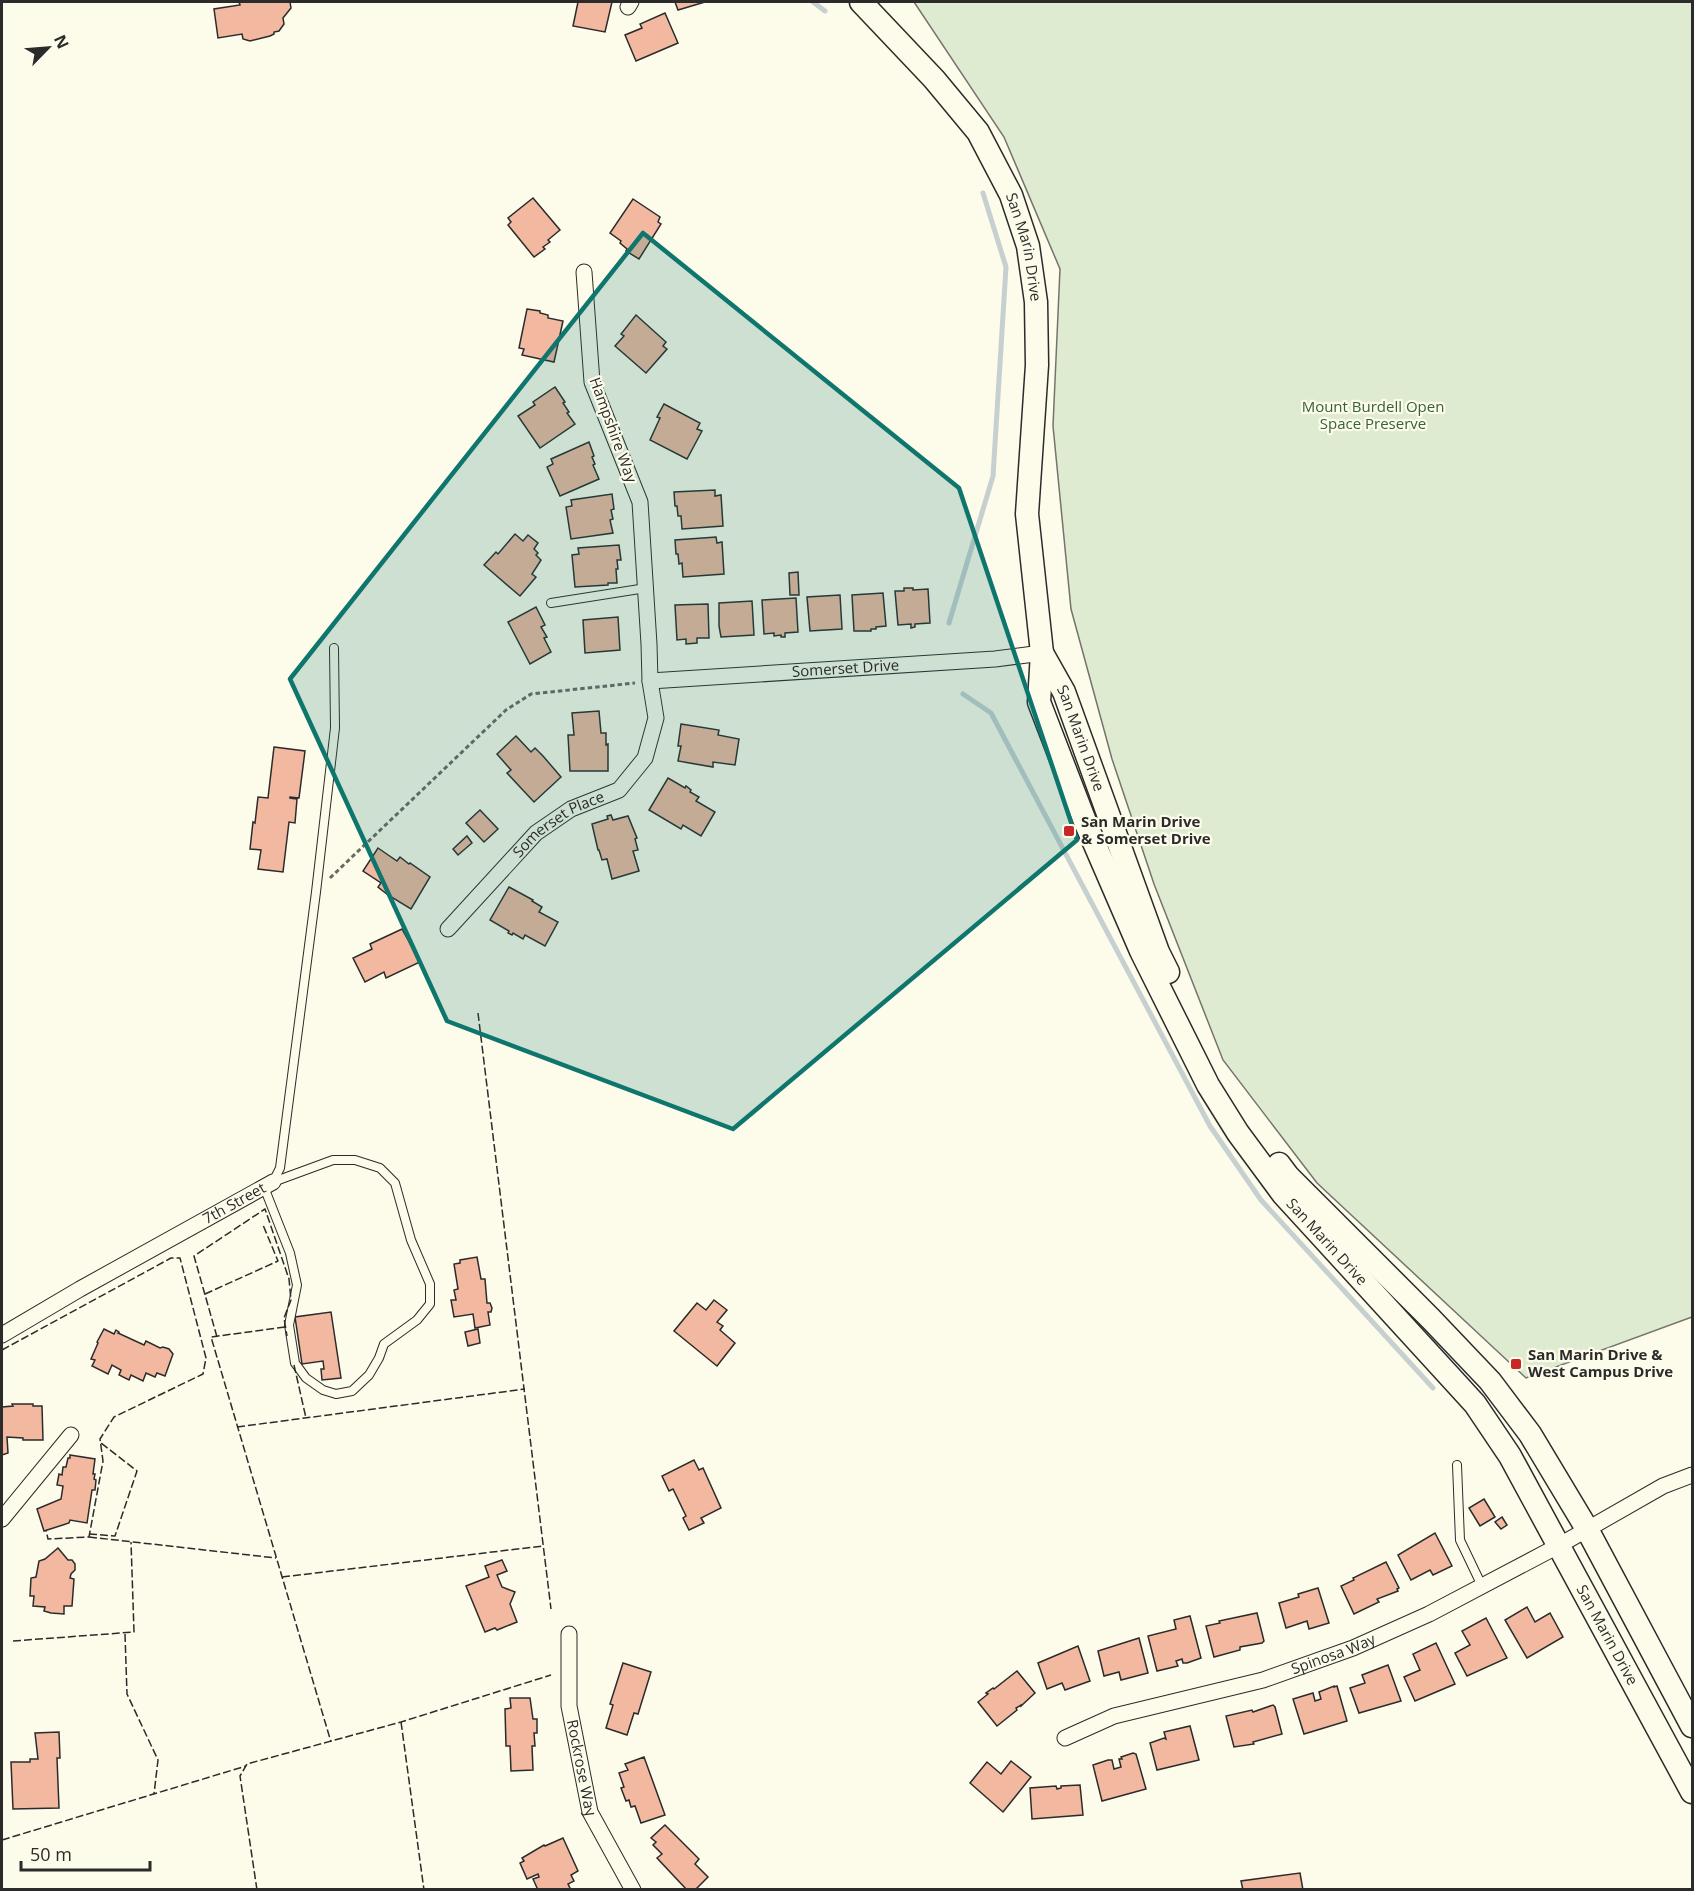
<svg xmlns="http://www.w3.org/2000/svg" width="1694" height="1891" font-family="'Open Sans',sans-serif">
	<style>
		.green { fill: #deebd1; stroke: #74746e; stroke-width: 1.5 }
		.lines { fill: none; stroke-linecap: round; stroke-linejoin: round }
		.stream { stroke: #c7d0d0; stroke-width: 5 }
		.building { fill: #f2b8a0; stroke: #2b2b2b; stroke-width: 1.5 }
		.lane-casing { stroke: #2b2b2b; stroke-width: 10 }
		.street-casing { stroke: #2b2b2b; stroke-width: 17 }
		.secondary-casing { stroke: #2b2b2b; stroke-width: 25 }
		.path { stroke: #6a6964; stroke-width: 3; stroke-dasharray: 4.5 3; stroke-linecap: butt }
		.lane { stroke: #fdfbea; stroke-width: 8 }
		.street { stroke: #fdfbea; stroke-width: 15 }
		.secondary { stroke: #fdfbea; stroke-width: 22 }
		.fence { stroke: #2b2b2b; stroke-width: 1.5; stroke-dasharray: 8 3; stroke-linecap: butt }
		.marked { fill: #0f766e; fill-opacity: 0.2; stroke: #0f766e; stroke-width: 4.5; stroke-linejoin: round }
		.poi-dot { fill: #c62828; stroke: #fdfbea; stroke-width: 2 }
		.labels { text-anchor: middle; stroke-width: 4.5; stroke-linejoin: round; paint-order: stroke }
		.street-label { font-size: 15px; fill: #2b2b2b; stroke: #fdfbea }
		.park-label { font-size: 15px; fill: #34623c; stroke: #fdfbea }
		.poi-label { font-size: 15px; font-weight: bold; fill: #2b2b2b; stroke: #fdfbea; text-anchor: start }
	</style>
	<rect width="100%" height="100%" fill="#fdfbea"/>
	<path class="green" d="M914 2H1692V1317L1526 1378 1317 1183 1223 1060 1154 884 1112 759 1071 609 1053 426 1060 269 1004 137Z"/>
	<g class="lines">
		<g class="stream">
			<path d="M813 2 825 11"/>
			<path d="M949 623 993 476 1006 267 983 193"/>
			<path d="M963 694 991 713 1210 1126 1261 1200 1433 1388"/>
		</g>
	</g>
	<g class="building">
		<path d="M239 2H290L291 8 283 18 284 24 279 31 274 32V34L270 36 250 41 243 39 242 34 218 38 214 9 240 5Z"/>
		<path d="M578 2H612L605 32 573 26Z"/>
		<path d="M675 2H705L678 10Z"/>
		<path d="M665 13 678 43 636 61 625 35 642 28 640 24Z"/>
		<path d="M533 198 560 230 548 240 550 242 543 247 545 249 534 257 508 225 511 222 508 218Z"/>
		<path d="M633 199 660 217 658 222 661 224 639 259 626 251 627 249 620 243 621 241 610 233Z"/>
		<path d="M527 309 540 311V313L548 315V318L563 321 554 362 522 355 524 349 519 348Z"/>
		<path d="M636 315 666 342 663 346 667 349 646 373 615 346 624 336 621 334Z"/>
		<path d="M555 387 565 402 563 403 569 412 567 413 575 424 540 448 518 416 535 405 533 402Z"/>
		<path d="M664 404 700 423 697 429 702 431 687 459 650 440 660 418 657 417Z"/>
		<path d="M589 442 594 456 592 457 595 464 593 465 599 479 560 496 547 467 553 464 551 459Z"/>
		<path d="M715 490V496L721 495 723 526 682 529 681 516H678L677 506H675L674 492Z"/>
		<path d="M612 494 614 509 611 510 613 519 610 520 613 533 571 539 566 507 572 506 571 500Z"/>
		<path d="M515 534 523 541 528 535 538 543 534 549 538 553 536 555 541 560 532 574 536 577 520 596 484 565 496 552 498 554Z"/>
		<path d="M716 537 717 543 722 542 724 574 683 577 682 563 679 564 678 554H676L675 540Z"/>
		<path d="M619 545 621 560H617L618 569H616L617 583H608V585L575 587 572 555 579 554 578 548Z"/>
		<path d="M798 572 799 595H790L789 573Z"/>
		<path d="M904 588H913V590L928 589 930 623 915 624V627L911 628V624L898 625 895 591H904Z"/>
		<path d="M883 593 886 626 876 627V629H871V631H854L852 595Z"/>
		<path d="M840 595 842 629 810 631 807 597Z"/>
		<path d="M796 598 798 632 785 633V637H781V635L774 636V633L764 634 762 600Z"/>
		<path d="M752 601 754 635 721 637 719 626V603Z"/>
		<path d="M708 604 709 638H697V643L686 644V639L677 640 675 605Z"/>
		<path d="M536 607 545 625 541 627 547 637 544 638 551 652 530 664 508 622Z"/>
		<path d="M618 617 620 650 585 653 583 620Z"/>
		<path d="M599 711 601 733H606V745L608 744V771H570L568 735H574L572 713Z"/>
		<path d="M681 724 719 730 718 735 739 739 735 765 713 762V767L678 761 681 746H678Z"/>
		<path d="M516 736 531 752 535 748 543 756 561 777 534 802 507 773 511 770 497 754Z"/>
		<path d="M274 747 305 751 299 798 290 797V798L297 799 295 823 289 822 283 872 258 869 261 850 250 849 253 822 255 823 258 797 268 798Z"/>
		<path d="M668 778 685 788 686 786 691 790 690 792 699 797 696 801 715 812 701 836 683 825 681 829 649 810Z"/>
		<path d="M480 810 498 829 484 842 466 823Z"/>
		<path d="M611 815 613 820 628 816 637 838 635 839 638 850 633 851 639 871 612 879 607 859 602 860 599 850H598L592 824 608 819 607 816Z"/>
		<path d="M467 836 472 843 458 855 453 849Z"/>
		<path d="M378 848 397 861 400 857 409 864 410 863 430 877 411 909 388 895 378 887 381 883 363 871Z"/>
		<path d="M509 887 533 900 532 901 542 907 539 912 558 922 545 946 525 935 523 939 513 933 512 935 508 933 509 931 490 920Z"/>
		<path d="M402 929 420 962 386 978 384 972 365 982 353 958 372 949 370 944Z"/>
		<path d="M477 1257 481 1279H485L487 1303H490L492 1308 491 1312H488L490 1325 475 1328 473 1314 454 1317 451 1300H456L454 1290 458 1289 454 1264 460 1263V1260Z"/>
		<path d="M714 1300 727 1310 717 1322 723 1326 720 1330 735 1343 717 1366 674 1331 697 1303 706 1310Z"/>
		<path d="M331 1312 341 1378 322 1380 321 1369H324L323 1361 302 1364 295 1317Z"/>
		<path d="M104 1329 114 1334 116 1330 119 1332 118 1333 144 1345 146 1341 160 1348 163 1347 169 1349 173 1354 165 1376 157 1373 155 1377 146 1373 143 1381 131 1375 129 1380 119 1375 121 1370 112 1365 108 1374 92 1366 95 1360 91 1359 98 1343 97 1342Z"/>
		<path d="M478 1329 480 1343 468 1346 465 1332Z"/>
		<path d="M12 1404H33V1406H42L43 1440H23V1438L7 1437 8 1453 2 1455V1407L13 1406Z"/>
		<path d="M70 1455 95 1459 93 1474H95L94 1479 96 1480 95 1490H92L87 1523 70 1520 69 1523 44 1531 37 1509 61 1499 63 1486 57 1485 59 1474 62 1475 63 1467H66L68 1458H70Z"/>
		<path d="M694 1460 699 1470 703 1468 721 1508 701 1518 704 1523 689 1530 683 1518 686 1516 673 1489 669 1491 662 1476Z"/>
		<path d="M1484 1499 1495 1517 1480 1526 1469 1508Z"/>
		<path d="M1502 1517 1507 1525 1501 1529 1495 1522Z"/>
		<path d="M1435 1533 1452 1566 1433 1575 1430 1570 1411 1580 1398 1555Z"/>
		<path d="M58 1548 68 1560H72L75 1564V1570L71 1574 70 1578 74 1579 72 1606H64V1614L51 1613 44 1611 45 1607 33 1606 34 1596H30L31 1578 36 1577 39 1561 45 1559Z"/>
		<path d="M502 1560 507 1571 497 1575 502 1587 515 1592 510 1604 517 1622 497 1630 495 1628 485 1632 466 1586 489 1577 485 1566Z"/>
		<path d="M1386 1562 1399 1588 1397 1589 1398 1591 1377 1599 1379 1602 1354 1614 1341 1586 1354 1580 1353 1578Z"/>
		<path d="M1318 1588 1329 1623 1309 1629 1307 1621 1286 1628 1279 1603 1299 1597 1298 1594Z"/>
		<path d="M1527 1607 1535 1622 1550 1613 1563 1637 1527 1658 1505 1620Z"/>
		<path d="M1257 1613 1264 1641 1262 1643 1240 1647V1650L1214 1657 1206 1626 1220 1623 1219 1621Z"/>
		<path d="M1190 1616 1201 1658 1187 1663H1183L1182 1659 1176 1661 1178 1666 1157 1671 1148 1636 1176 1629 1174 1620Z"/>
		<path d="M1486 1618 1507 1658 1467 1676 1455 1653 1470 1645 1462 1631Z"/>
		<path d="M1139 1638 1148 1673 1121 1680 1119 1672 1104 1676 1098 1651Z"/>
		<path d="M1436 1643 1455 1684 1415 1701 1404 1677 1420 1670 1413 1654Z"/>
		<path d="M1078 1646 1090 1681 1065 1690 1062 1683 1047 1689 1038 1663Z"/>
		<path d="M623 1663 651 1672 638 1714 634 1713 627 1735 606 1728 613 1705 610 1704Z"/>
		<path d="M1388 1665 1401 1701 1359 1713 1350 1688 1365 1683 1362 1675Z"/>
		<path d="M1017 1671 1035 1693 1021 1706V1705L1016 1708 1017 1710 997 1726 978 1702 988 1694 986 1693 993 1688 994 1689Z"/>
		<path d="M1334 1686V1687L1337 1686 1347 1721 1304 1734 1293 1699 1313 1693 1315 1701 1321 1699 1319 1692Z"/>
		<path d="M510 1698H530L533 1719H537V1733H534L535 1746H532L533 1770 511 1771 510 1746H506L505 1709 511 1708Z"/>
		<path d="M1273 1705 1275 1707 1282 1734 1253 1742 1254 1744 1234 1747 1226 1716 1252 1710 1253 1712Z"/>
		<path d="M1190 1726 1199 1760 1157 1770 1150 1743 1164 1738 1166 1739 1164 1732Z"/>
		<path d="M59 1732 60 1758H57L59 1808 13 1809 11 1762H30V1759H38L35 1733Z"/>
		<path d="M1133 1753 1136 1754 1146 1789 1102 1801 1093 1765 1108 1760H1112L1114 1769 1121 1767 1119 1759H1122L1121 1757Z"/>
		<path d="M644 1757 665 1815 641 1823 635 1806 631 1807 629 1800 626 1801 621 1788 624 1787 619 1773 628 1770 625 1764Z"/>
		<path d="M1011 1761 1031 1777 1003 1812 970 1783 987 1762 1001 1774Z"/>
		<path d="M1080 1785 1083 1815 1032 1819 1030 1788 1056 1786 1057 1789 1061 1788V1786Z"/>
		<path d="M665 1825 699 1859 695 1864 708 1877 695 1890H687L657 1858 662 1854 653 1845 656 1842 651 1838Z"/>
		<path d="M563 1838 578 1871 571 1875 574 1881 568 1884 571 1890H538L533 1879 539 1877 538 1874 527 1879 520 1863 524 1861 522 1858 544 1845 545 1846Z"/>
		<path d="M1300 1873 1303 1890H1243L1241 1881Z"/>
	</g>
	<g class="lines">
		<g class="lane-casing">
			<g id="lane">
				<path d="M551 603 646 588"/>
				<path d="M273 1182 280 1168 316 892 335 728 334 648"/>
				<path d="M264 1187 290 1253 297 1285 289 1325 295 1363 306 1378 323 1390 336 1394 352 1391 369 1375 379 1358 384 1344 417 1320 430 1304V1284L411 1240 395 1183 380 1168 355 1160H333L273 1182"/>
				<path d="M1457 1465 1460 1540 1482 1586"/>
			</g>
		</g>
		<g class="street-casing">
			<g id="street">
				<path d="M628 7 631 2"/>
				<path id="s1" d="M650 681 995 659 1042 653"/>
				<path id="s2" d="M448 929 536 833 571 809 619 790 645 758 656 718 650 681 649 644 640 502 592 382 584 272"/>
				<path id="s3" d="M2 1335 80 1289 273 1182"/>
				<path d="M2 1519 71 1435"/>
				<path id="s4" d="M569 1634V1706L590 1812 633 1890"/>
				<path id="s5" d="M1065 1738 1114 1716 1263 1680 1353 1648 1429 1614 1558 1546 1663 1486 1692 1475"/>
			</g>
		</g>
		<g class="secondary-casing">
			<g id="secondary">
				<path id="s6" d="M861 2 934 79 978 132 1011 195 1028 246 1036 302 1037 365 1027 514 1042 653 1039 702 1086 824 1141 951 1208 1085 1238 1133 1283 1194 1475 1404 1510 1456 1692 1792"/>
				<path id="s7" d="M1042 653 1064 692 1158 952 1168 972"/>
				<path d="M1279 1164 1288 1176 1431 1319 1490 1381 1530 1434 1587 1529 1692 1726"/>
			</g>
		</g>
		<path class="path" d="M330 878 506 710 531 694 635 683"/>
		<use href="#lane" class="lane"/>
		<use href="#street" class="street"/>
		<use href="#secondary" class="secondary"/>
		<g class="fence">
			<path d="M478 1013 551 1609"/>
			<path d="M205 1294 278 1261 263 1225"/>
			<path d="M285 1327 211 1337 331 1742"/>
			<path d="M217 1337 194 1256 265 1209 289 1279 291 1300 284 1318 287 1336"/>
			<path d="M2 1350 171 1258H180L206 1358 203 1374 114 1417 100 1439 103 1461 89 1537 48 1539 46 1530"/>
			<path d="M294 1365 306 1418"/>
			<path d="M237 1427 525 1389"/>
			<path d="M89 1534 115 1536 137 1471 101 1443"/>
			<path d="M89 1537 276 1558"/>
			<path d="M282 1577 543 1546"/>
			<path d="M125 1634 127 1694 158 1760 154 1794"/>
			<path d="M13 1641 134 1632 131 1542"/>
			<path d="M401 1722 424 1890"/>
			<path d="M2 1840 246 1766"/>
			<path d="M257 1890 240 1776 247 1764 401 1722 551 1675"/>
		</g>
	</g>
	<path class="marked" d="M643 233 959 488 1077 840 733 1129 447 1021 290 679Z"/>
	<g class="poi-dot">
		<rect x="1063" y="825" width="12" height="12" rx="3"/>
		<rect x="1510" y="1358" width="12" height="12" rx="3"/>
	</g>
	<g class="labels">
		<g class="street-label">
			<text dy="5" stroke="none"><textPath href="#s6" startOffset="300">San Marin Drive</textPath></text>
			<text transform="translate(613 430) rotate(70)" y="5">Hampshire Way</text>
			<text dy="5" stroke="none"><textPath href="#s1" startOffset="196">Somerset Drive</textPath></text>
			<text dy="5" stroke="none"><textPath href="#s7" startOffset="94">San Marin Drive</textPath></text>
			<text dy="5" stroke="none"><textPath href="#s2" startOffset="154">Somerset Place</textPath></text>
			<text dy="5" stroke="none"><textPath href="#s3" startOffset="267">7th Street</textPath></text>
			<text dy="5" stroke="none"><textPath href="#s6" startOffset="1374">San Marin Drive</textPath></text>
			<text dy="5" stroke="none"><textPath href="#s6" startOffset="1860">San Marin Drive</textPath></text>
			<text dy="5" stroke="none"><textPath href="#s5" startOffset="282">Spinosa Way</textPath></text>
			<text dy="5" stroke="none"><textPath href="#s4" startOffset="135">Rockrose Way</textPath></text>
		</g>
		<g class="park-label">
			<text x="1373" y="412">Mount Burdell Open<tspan x="1373" dy="17">Space Preserve</tspan></text>
		</g>
		<g class="poi-label">
			<text x="1081" y="827">San Marin Drive<tspan x="1081" dy="17">&amp; Somerset Drive</tspan></text>
			<text x="1528" y="1360">San Marin Drive &amp;<tspan x="1528" dy="17">West Campus Drive</tspan></text>
		</g>
	</g>
	<rect width="1694" height="1891" fill="none" stroke="#2b2b2b" stroke-width="6"/>
	<g transform="translate(48 48) rotate(65)" stroke="#fdfbea" stroke-width="4.5" paint-order="stroke">
	<path d="M0-4.5L10 22L0 15L-10 22Z" fill="#2b2b2b"/>
	<text y="-9" font-size="16" font-weight="bold" text-anchor="middle" fill="#2b2b2b">N</text>
	</g>
	<path d="M21 1861v9h129v-9" fill="none" stroke="#2b2b2b" stroke-width="3"/>
	<text x="30" y="1861" font-size="18" fill="#2b2b2b" stroke="#fdfbea" stroke-width="4.5" paint-order="stroke">50 m</text>
</svg>
